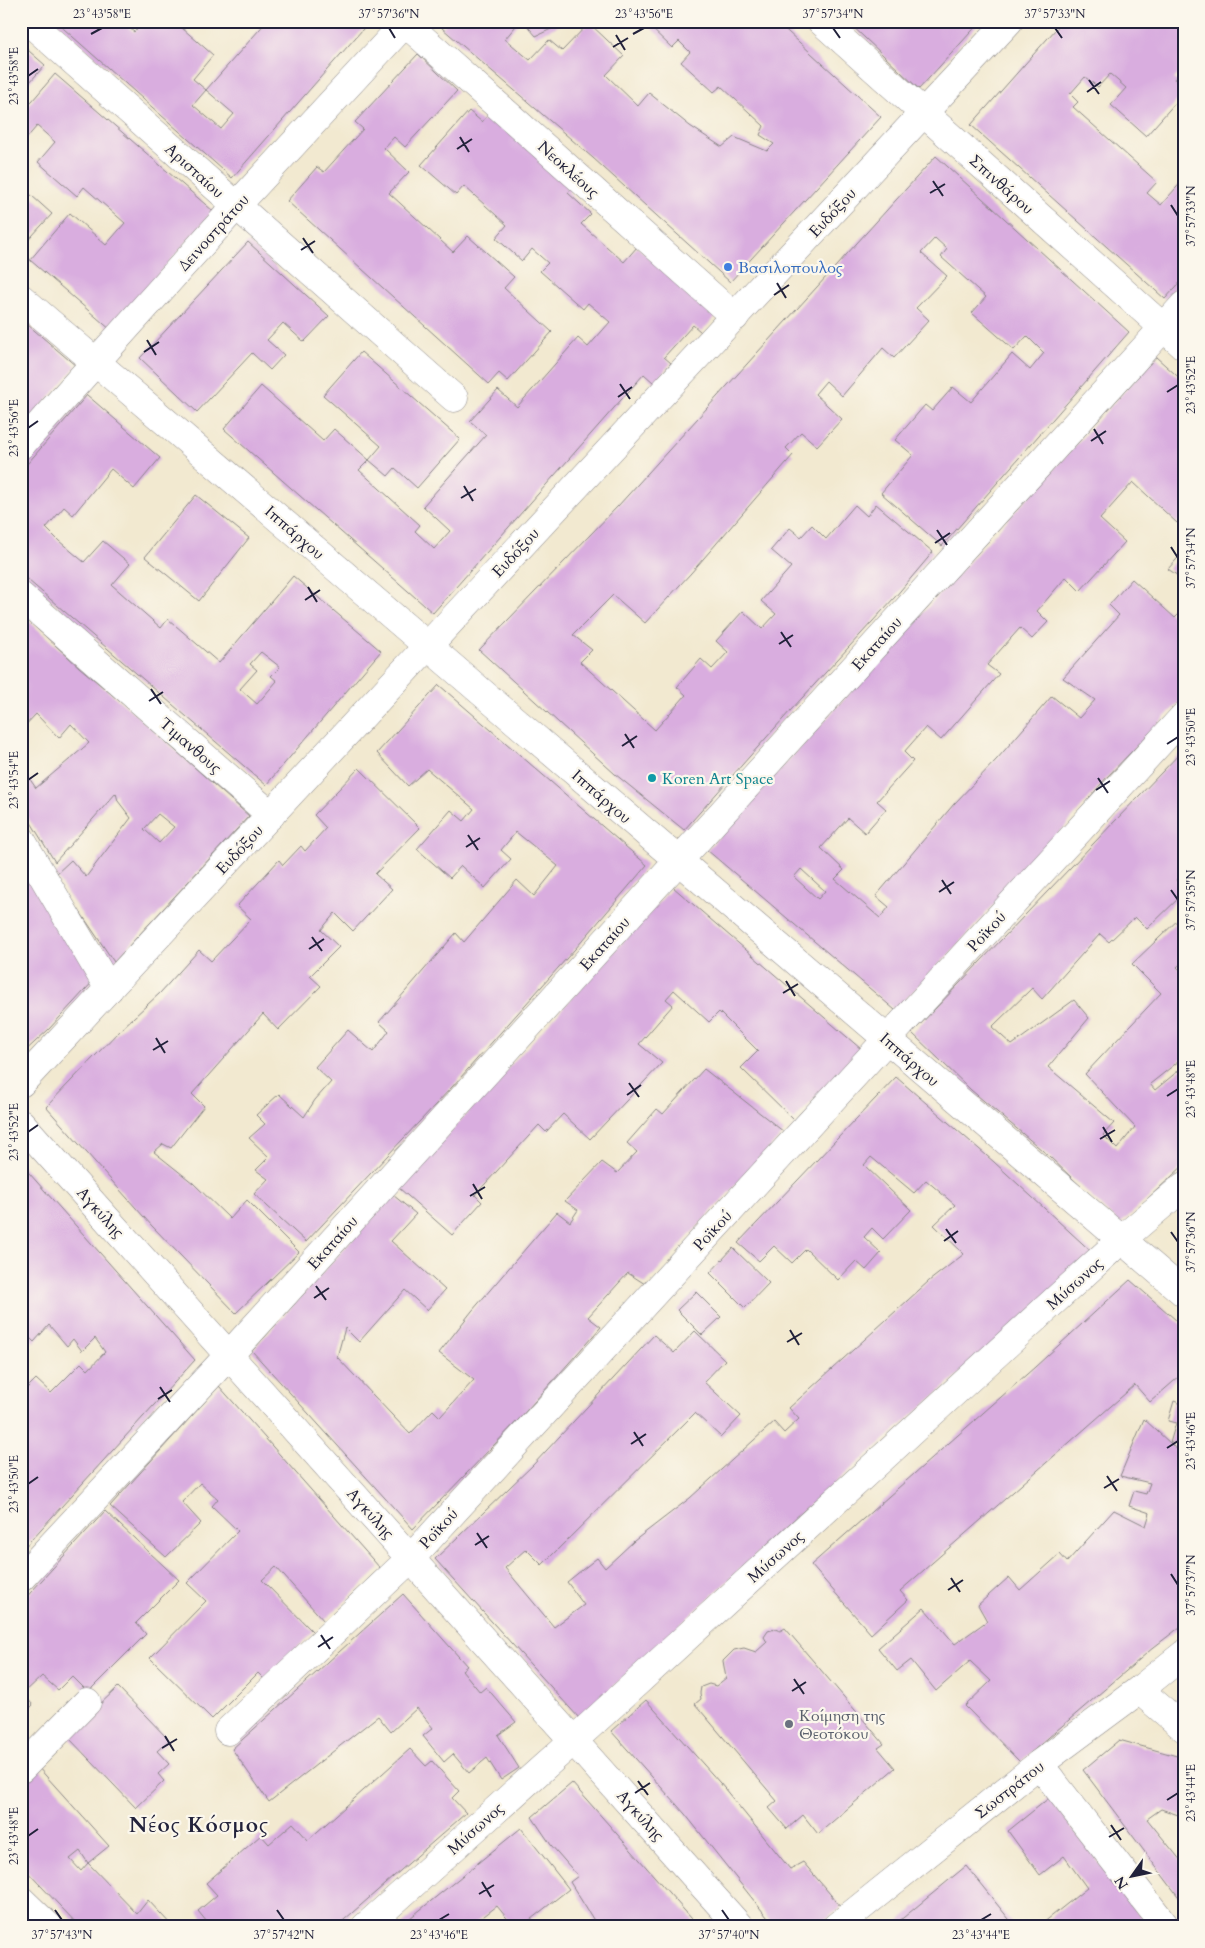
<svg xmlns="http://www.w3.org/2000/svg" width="1205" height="1948" font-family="Cardo,serif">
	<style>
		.building { fill: #d9addf; fill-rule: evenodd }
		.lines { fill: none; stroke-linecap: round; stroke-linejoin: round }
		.minor-casing { stroke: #8a8686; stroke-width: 29 }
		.minor { stroke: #fff; stroke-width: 28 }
		.ticks { fill: none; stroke: #22223b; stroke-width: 2 }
		.shop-dot { fill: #3f7fe0; stroke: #fbf7ec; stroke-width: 2 }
		.culture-dot { fill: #0f9aa8; stroke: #fbf7ec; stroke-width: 2 }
		.worship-dot { fill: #6b7280; stroke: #fbf7ec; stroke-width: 2 }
		.labels { text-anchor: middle; stroke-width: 4.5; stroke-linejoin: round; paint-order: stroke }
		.street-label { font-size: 16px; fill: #22223b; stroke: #fbf7ec }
		.shop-label { font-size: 16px; fill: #366cbe; stroke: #fbf7ec; text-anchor: start }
		.culture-label { font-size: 16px; fill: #0d838f; stroke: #fbf7ec; text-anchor: start }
		.worship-label { font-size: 16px; fill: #5b616d; stroke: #fbf7ec; text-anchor: start }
		.district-label { font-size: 21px; font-weight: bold; letter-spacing: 1px; fill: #22223b; stroke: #fbf7ec }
		.neatline { fill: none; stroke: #22223b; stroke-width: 2 }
		.ticks-label { font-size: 12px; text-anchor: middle; fill: #22223b }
	</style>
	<rect width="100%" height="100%" fill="#fbf7ec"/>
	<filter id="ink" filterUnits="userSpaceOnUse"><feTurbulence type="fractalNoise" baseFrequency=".02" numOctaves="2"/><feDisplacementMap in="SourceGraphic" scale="10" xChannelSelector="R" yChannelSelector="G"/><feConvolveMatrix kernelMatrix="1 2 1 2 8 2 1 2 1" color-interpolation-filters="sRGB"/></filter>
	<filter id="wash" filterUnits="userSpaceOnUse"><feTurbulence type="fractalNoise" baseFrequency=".0096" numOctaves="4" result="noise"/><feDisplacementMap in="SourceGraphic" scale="20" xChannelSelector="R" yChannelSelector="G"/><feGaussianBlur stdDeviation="1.12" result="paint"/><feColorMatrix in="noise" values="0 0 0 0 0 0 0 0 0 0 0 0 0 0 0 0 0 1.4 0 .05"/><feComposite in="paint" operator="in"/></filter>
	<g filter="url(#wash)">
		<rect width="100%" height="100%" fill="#f2e9d0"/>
		<g id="blocks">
			<g class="building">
				<path d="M55 21H121L134 32 144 21H174L213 55 193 79 206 90 193 105 221 129 234 114 206 90 267 21H370L232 178Z"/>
				<path d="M448 21H520L505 39 530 60 549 40 562 51 589 23 624 56 606 75 638 106 649 93 690 126 722 147 734 137 767 151 774 144 760 135 764 126 721 86 714 92 681 62 690 52 679 41 672 48 647 24 650 21H776L881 117 730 282 593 158 442 28Z"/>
				<path d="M523 21H558L562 24 536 36Z"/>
				<path d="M847 21H981L919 89Z"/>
				<path d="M1063 21H1184V68L1174 79 1184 88V93L1146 136 1111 105 1126 88 1110 74 1098 87 1085 77 1070 94 1078 102 1073 107 1157 182 1147 193 1161 205 1184 179V278L1165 299 971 125Z"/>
				<path d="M21 44 45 65 21 92Z"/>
				<path d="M418 54 457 91 405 147 394 137 384 148 409 172 389 193 453 252 468 236 514 277 504 288 552 332 508 381 499 373 489 384 287 201 317 167 324 172 363 129 355 122Z"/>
				<path d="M55 74 213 211 111 330 30 260 70 213 106 245 125 223 84 187 77 196 38 162 55 142 37 126 25 140 21 137V114Z"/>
				<path d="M469 111 482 122 491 112 574 186 568 193 591 214 581 224 624 262 637 247 716 316 701 332 693 325 664 357 671 363 654 383 644 374 433 613 224 429 261 386 323 441 334 429 369 460 359 470 420 525 415 531 434 549 450 531 423 506 486 435 470 421 498 390 517 407 578 338 588 347 610 322 588 303 583 309 540 271 548 263 532 249 522 261 496 238 507 225 464 186 456 195 421 165Z"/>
				<path d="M936 156 1129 332 942 546 881 493 913 455 895 440 925 405 932 411 953 387 971 402 1012 354 1030 370 1044 353 1027 336 1014 350 972 313 986 297 941 257 947 249 935 238 921 253 947 276 916 308 929 320 894 358 883 348 842 396 826 381 815 394 842 419 817 446 801 432 786 448 793 455 691 573 645 623 613 595 573 635 592 650 580 662 655 730 686 695 677 687 701 659 712 669 728 652 716 641 743 611 762 629 776 614 761 601 791 567 771 550 790 528 801 537 812 525 826 539 855 505 867 516 876 504 933 552 895 597 791 710 684 830 615 774 479 650 618 506Z"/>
				<path d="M21 186 52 214 21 248Z"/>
				<path d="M248 242 329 316 304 342 283 323 267 340 284 355 270 370 252 353 197 412 140 358Z"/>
				<path d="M21 319 76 366 21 431Z"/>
				<path d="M361 352 460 439 417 488 395 468 388 476 369 460 381 446 323 395Z"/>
				<path d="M1156 357 1184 382V515L1177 523 1133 482 1100 519 1125 542 1080 591 1066 577 1037 611 1048 622 1032 639 1020 628 987 665 999 674 941 740 926 727 904 752 913 761 877 801 886 809 865 833 848 818 821 848 844 870 835 879 880 918 889 907 876 896 954 804 997 759 1052 696 1079 718 1095 700 1063 678 1119 615 1109 605 1132 579 1175 618 1184 609V697L1107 777 1069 822 947 956 895 1010 707 850ZM801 869 825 891 818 899 794 877Z"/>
				<path d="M87 395 160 458 134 489 111 469 73 515 64 507 46 528 59 541 84 562 103 541 130 564 112 585 161 628 168 619 219 663 293 576 381 651 266 785 21 574V471ZM261 652 280 667 271 676 277 681 257 704 240 689 257 670 250 664Z"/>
				<path d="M196 495 249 538 199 601 145 557Z"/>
				<path d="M1184 551V580L1168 569Z"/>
				<path d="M21 614 79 667 129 709 249 816 114 962 55 875 71 860 86 877 131 818 118 801 116 793 55 862 21 806V783L29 778 36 788 89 743 71 724 59 738 36 714 21 730ZM158 814 174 827 159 843 144 829Z"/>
				<path d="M439 685 647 865 583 940 452 1087 306 1242 254 1194 268 1179 256 1170 269 1157 249 1138 265 1124 256 1115 279 1094 304 1117 315 1100 331 1082 315 1067 348 1030 373 1052 389 1031 379 1022 456 933 464 942 517 880 534 896 558 866 516 832 501 850 511 859 485 888 461 866 450 878 417 849 451 810 464 821 474 809 427 769 408 786 377 753Z"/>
				<path d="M1184 749V874L1177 880 1184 887V893L1147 929 1135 917 1109 942 1100 934 1042 999 1032 988 992 1027 1012 1045 1074 1000 1089 1018 1048 1067 1114 1123 1103 1135 1117 1149 1135 1127 1085 1074 1161 993 1132 964 1184 914V961L1177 967 1184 974V1057L1150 1084 1155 1090 1184 1066V1165L1120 1224 1049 1156 971 1090 912 1033Z"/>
				<path d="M359 768 420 828 375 874 392 889 353 931 335 913 321 930 339 947 310 976 321 986 278 1030 263 1014 192 1094 204 1106 171 1148 163 1144 154 1152 193 1183 230 1219 247 1200 299 1252 236 1313 152 1226 46 1107 120 1030 160 993 199 950 211 961 251 919 237 906 279 860 283 865 301 846 305 851 326 828 314 815Z"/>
				<path d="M21 862 97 977 49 1029 21 1055Z"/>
				<path d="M673 887 861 1049 794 1120 741 1068 758 1051 719 1012 709 1022 674 990 666 999 673 1005 639 1044 662 1063 590 1139 563 1114 546 1132 539 1125 475 1195 482 1202 452 1235 399 1188Z"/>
				<path d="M704 1069 784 1132 645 1284 628 1273 588 1317 601 1327 519 1419 413 1529 252 1351 393 1195 416 1214 391 1241 445 1290 427 1310 405 1290 359 1342 345 1328 337 1357 410 1434 433 1410 440 1417 474 1380 439 1353 472 1311 557 1212 570 1222 578 1210 565 1201 602 1162 617 1173 637 1152 627 1143 657 1109 663 1114Z"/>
				<path d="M896 1077 994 1162 1095 1255 802 1512 579 1718 435 1559 533 1465 654 1335 674 1353 695 1331 725 1360 704 1382 741 1416 721 1437 695 1413 542 1565 526 1549 505 1568 554 1627 584 1605 567 1582 597 1558 605 1568 634 1541 690 1498 774 1422 784 1433 799 1419 789 1408 929 1281 964 1254 934 1225 955 1205 926 1180 914 1193 871 1157 864 1165 911 1210 883 1239 872 1228 864 1237 881 1253 866 1270 856 1261 838 1280 806 1249 792 1263 774 1246 759 1261 738 1243Z"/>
				<path d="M21 1164 195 1360 21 1551V1394L36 1379 51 1393 81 1363 88 1370 105 1352 95 1338 82 1351 73 1339 67 1346 49 1325 34 1342 21 1329Z"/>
				<path d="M733 1248 769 1283 745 1308 710 1273Z"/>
				<path d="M1130 1280 1184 1327V1378L1181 1375 1150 1402 1135 1385 900 1591 908 1600 871 1634 811 1565 1035 1367Z"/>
				<path d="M696 1292 721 1317 702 1335 677 1310Z"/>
				<path d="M219 1386 380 1568 324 1621 276 1567 262 1580 313 1632 265 1680 258 1673 212 1719 150 1658 206 1601 187 1583 238 1531 212 1506 218 1499 200 1483 182 1502 201 1523 166 1557 110 1506Z"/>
				<path d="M1174 1401 1184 1405V1443H1170L1176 1423 1168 1421Z"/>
				<path d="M1144 1419 1184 1456V1624L1154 1647 1020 1762 965 1706 991 1681 970 1661 936 1691 911 1660 897 1671 878 1648 924 1608 955 1644 987 1621 978 1605 1009 1577 1020 1590 1060 1554 1067 1562 1114 1510 1146 1526 1150 1513 1129 1506 1134 1491 1146 1494 1150 1483 1120 1476Z"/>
				<path d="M105 1511 179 1580 136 1623 146 1634 88 1692 72 1676 58 1690 42 1676 23 1694 33 1705 21 1717V1603Z"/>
				<path d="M403 1594 467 1666 462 1670 480 1692 486 1687 516 1722 498 1735 519 1768 501 1780 487 1758 469 1773 453 1754 444 1762 423 1736 433 1728 417 1708 391 1732 378 1716 269 1802 232 1749Z"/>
				<path d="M785 1628 884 1744 878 1748 895 1768 818 1834 803 1815 787 1829 769 1808 777 1801 695 1704 701 1699 700 1693 701 1687 709 1684 716 1686 726 1678 723 1661 734 1650 744 1648 756 1652 767 1642 764 1637 768 1631 775 1629 780 1631Z"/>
				<path d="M118 1687 169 1740 157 1751 169 1764 158 1774 164 1781 136 1808 67 1736Z"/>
				<path d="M646 1700 720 1783 790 1869 803 1862 841 1907 815 1927H775L685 1814 611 1731Z"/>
				<path d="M1119 1740 1184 1758V1817L1161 1809 1147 1819 1182 1862 1184 1861V1904L1083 1770Z"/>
				<path d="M410 1749 426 1766 432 1761 459 1791 452 1798 466 1813 336 1927H211L198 1911 217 1895 206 1883 261 1835 269 1844 293 1823 308 1840Z"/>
				<path d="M37 1766 109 1846 88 1863 137 1914 148 1900 173 1927H80L21 1865V1781ZM80 1851 88 1863 81 1871 70 1859Z"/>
				<path d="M572 1783 624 1842 699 1927H598L570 1882 578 1876 551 1845 532 1817Z"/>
				<path d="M1049 1798 1149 1927H1038L1087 1888 1064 1856 1040 1875 1008 1831Z"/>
				<path d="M521 1828 569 1889 521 1927H514L497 1906 475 1923 478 1927H399Z"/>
				<path d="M966 1866 1013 1924 1009 1927H892Z"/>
			</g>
		</g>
	</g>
	<g filter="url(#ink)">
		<use href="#blocks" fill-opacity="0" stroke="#8a8686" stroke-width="1"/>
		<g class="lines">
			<g class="minor-casing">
				<g id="minor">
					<path d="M28 21 454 398"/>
					<path d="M403 21 735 317"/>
					<path d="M821 21 1184 346"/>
					<path d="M21 298 1184 1293"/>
					<path d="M21 445 236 206 407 21"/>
					<path d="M21 596 271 815"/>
					<path d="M21 839 109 989"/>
					<path d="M21 1083 1009 21"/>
					<path d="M21 1123 740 1927"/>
					<path d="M21 1578 229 1355 1184 305"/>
					<path d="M1139 1690 1184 1728"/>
					<path d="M228 1731 411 1558 1184 716"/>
					<path d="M1039 1764 1166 1927"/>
					<path d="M21 1769 87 1702"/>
					<path d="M21 1900 49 1927"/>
					<path d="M365 1927 574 1740 1121 1240 1184 1186"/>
					<path d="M836 1927 1039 1764 1139 1690 1184 1654"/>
				</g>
			</g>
			<use href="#minor" class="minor"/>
		</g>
	</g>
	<path class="ticks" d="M389 28 395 38M833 28 840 38M1055 28 1062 38M91 34 102 28M633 34 644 28M616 35 625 50M613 47 628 38M28 76 38 69M1089 80 1099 94M1087 92 1101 82M460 137 469 152M457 149 472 139M933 181 943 196M930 193 945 184M1171 205 1178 216M303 238 313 253M301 250 315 241M777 283 786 298M774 295 789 285M147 340 156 355M144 352 159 342M620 384 630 399M1167 392 1178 385M618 397 632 387M28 428 38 421M1094 429 1103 444M1091 441 1106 431M464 486 473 501M461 498 476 489M937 530 947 545M935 543 950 533M1171 547 1178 558M308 587 317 602M305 600 320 590M781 632 791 647M779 644 793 635M151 689 161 704M149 701 163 692M625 734 634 748M1167 744 1178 737M622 746 637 736M1098 778 1108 793M28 780 38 773M1096 790 1110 781M468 835 478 850M466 847 480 838M942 880 951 894M1171 890 1178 900M939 892 954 882M312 937 322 951M309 949 324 939M786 981 795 996M783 993 798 984M156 1038 165 1053M153 1050 168 1041M629 1083 639 1097M627 1095 641 1085M1167 1096 1178 1089M1103 1127 1112 1142M28 1132 38 1125M1100 1139 1115 1130M473 1184 482 1199M470 1196 485 1187M946 1229 956 1243M1171 1232 1178 1242M944 1241 958 1231M316 1286 326 1300M314 1298 329 1288M790 1330 799 1345M787 1342 802 1333M160 1387 170 1402M158 1399 172 1390M634 1432 643 1446M631 1444 646 1434M1167 1448 1178 1441M1107 1476 1117 1491M28 1484 38 1477M1104 1488 1119 1479M477 1533 487 1548M475 1545 489 1536M1171 1574 1178 1585M951 1578 960 1592M948 1590 963 1580M321 1635 330 1649M318 1647 333 1637M794 1679 804 1694M792 1691 806 1682M165 1736 174 1751M162 1748 177 1739M638 1781 648 1795M635 1793 650 1783M1167 1800 1178 1793M1111 1825 1121 1840M28 1836 38 1829M1109 1837 1124 1828M482 1882 491 1897M479 1894 494 1885M55 1910 62 1920M277 1910 284 1920M722 1910 729 1920M439 1920 449 1914M981 1920 991 1914"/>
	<circle class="shop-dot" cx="728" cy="267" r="5"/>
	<circle class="culture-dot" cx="652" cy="778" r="5"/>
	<circle class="worship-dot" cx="789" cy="1724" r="5"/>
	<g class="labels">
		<g class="street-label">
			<text transform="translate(569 169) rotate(42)" y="6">Νεοκλέους</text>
			<text transform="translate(195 170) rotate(42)" y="6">Αρισταίου</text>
			<text transform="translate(1002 184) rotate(42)" y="6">Σπινθάρου</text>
			<text transform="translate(832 212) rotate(-47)" y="6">Ευδόξου</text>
			<text transform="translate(213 232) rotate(-48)" y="6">Δεινοστράτου</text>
			<text transform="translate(295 532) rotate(41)" y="6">Ιππάρχου</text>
			<text transform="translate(515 552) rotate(-47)" y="6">Ευδόξου</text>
			<text transform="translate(876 643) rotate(-48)" y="6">Εκαταίου</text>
			<text transform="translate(191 745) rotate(41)" y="6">Τιμανθους</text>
			<text transform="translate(602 796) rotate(41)" y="6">Ιππάρχου</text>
			<text transform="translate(239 849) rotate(-47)" y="6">Ευδόξου</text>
			<text transform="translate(986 931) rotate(-47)" y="6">Ροϊκού</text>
			<text transform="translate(604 943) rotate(-48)" y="6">Εκαταίου</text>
			<text transform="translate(910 1059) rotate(41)" y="6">Ιππάρχου</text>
			<text transform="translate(101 1212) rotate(48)" y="6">Αγκύλης</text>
			<text transform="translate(712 1230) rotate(-47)" y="6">Ροϊκού</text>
			<text transform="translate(332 1242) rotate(-48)" y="6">Εκαταίου</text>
			<text transform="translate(1074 1283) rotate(-42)" y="6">Μύσωνος</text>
			<text transform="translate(371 1513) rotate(48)" y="6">Αγκύλης</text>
			<text transform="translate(438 1528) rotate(-47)" y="6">Ροϊκού</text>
			<text transform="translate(775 1556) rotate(-42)" y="6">Μύσωνος</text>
			<text transform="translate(1009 1789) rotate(-38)" y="6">Σωστράτου</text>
			<text transform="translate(641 1815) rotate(48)" y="6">Αγκύλης</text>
			<text transform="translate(475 1828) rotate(-42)" y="6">Μύσωνος</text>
		</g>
		<g class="shop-label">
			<text x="738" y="273">Βασιλοπουλος</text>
		</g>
		<g class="culture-label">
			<text x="662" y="784">Koren Art Space</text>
		</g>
		<g class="worship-label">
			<text x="799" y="1721">Κοίμηση της<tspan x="799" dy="18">Θεοτόκου</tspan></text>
		</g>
		<g class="district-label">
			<text x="199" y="1832">Νέος Κόσμος</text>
		</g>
	</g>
	<rect width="1205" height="1948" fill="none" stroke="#fbf7ec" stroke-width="55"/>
	<g transform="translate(1132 1876) rotate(237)" stroke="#fbf7ec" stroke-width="4" paint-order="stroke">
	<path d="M0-4L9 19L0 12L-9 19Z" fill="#22223b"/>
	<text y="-8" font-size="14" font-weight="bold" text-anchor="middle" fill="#22223b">N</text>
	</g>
	<rect x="28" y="28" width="1150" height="1892" class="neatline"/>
	<g class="ticks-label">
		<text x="102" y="18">23°43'58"E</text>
		<text x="389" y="18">37°57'36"N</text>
		<text x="644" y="18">23°43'56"E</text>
		<text x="833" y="18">37°57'34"N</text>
		<text x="1055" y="18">37°57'33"N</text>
		<text transform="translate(14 76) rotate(-90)" y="4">23°43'58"E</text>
		<text transform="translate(1191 216) rotate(-90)" y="4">37°57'33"N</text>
		<text transform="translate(1191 385) rotate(-90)" y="4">23°43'52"E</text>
		<text transform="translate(14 428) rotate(-90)" y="4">23°43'56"E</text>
		<text transform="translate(1191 558) rotate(-90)" y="4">37°57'34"N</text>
		<text transform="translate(1191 737) rotate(-90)" y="4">23°43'50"E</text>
		<text transform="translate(14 780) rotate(-90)" y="4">23°43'54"E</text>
		<text transform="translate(1191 900) rotate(-90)" y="4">37°57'35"N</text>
		<text transform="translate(1191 1089) rotate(-90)" y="4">23°43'48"E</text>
		<text transform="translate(14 1132) rotate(-90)" y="4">23°43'52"E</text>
		<text transform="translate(1191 1242) rotate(-90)" y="4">37°57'36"N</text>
		<text transform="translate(1191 1441) rotate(-90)" y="4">23°43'46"E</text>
		<text transform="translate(14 1484) rotate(-90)" y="4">23°43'50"E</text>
		<text transform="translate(1191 1585) rotate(-90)" y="4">37°57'37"N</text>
		<text transform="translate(1191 1793) rotate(-90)" y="4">23°43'44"E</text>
		<text transform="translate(14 1836) rotate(-90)" y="4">23°43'48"E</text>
		<text x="62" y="1939">37°57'43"N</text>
		<text x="284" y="1939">37°57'42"N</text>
		<text x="439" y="1939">23°43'46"E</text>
		<text x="729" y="1939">37°57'40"N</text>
		<text x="981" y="1939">23°43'44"E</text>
	</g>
</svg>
